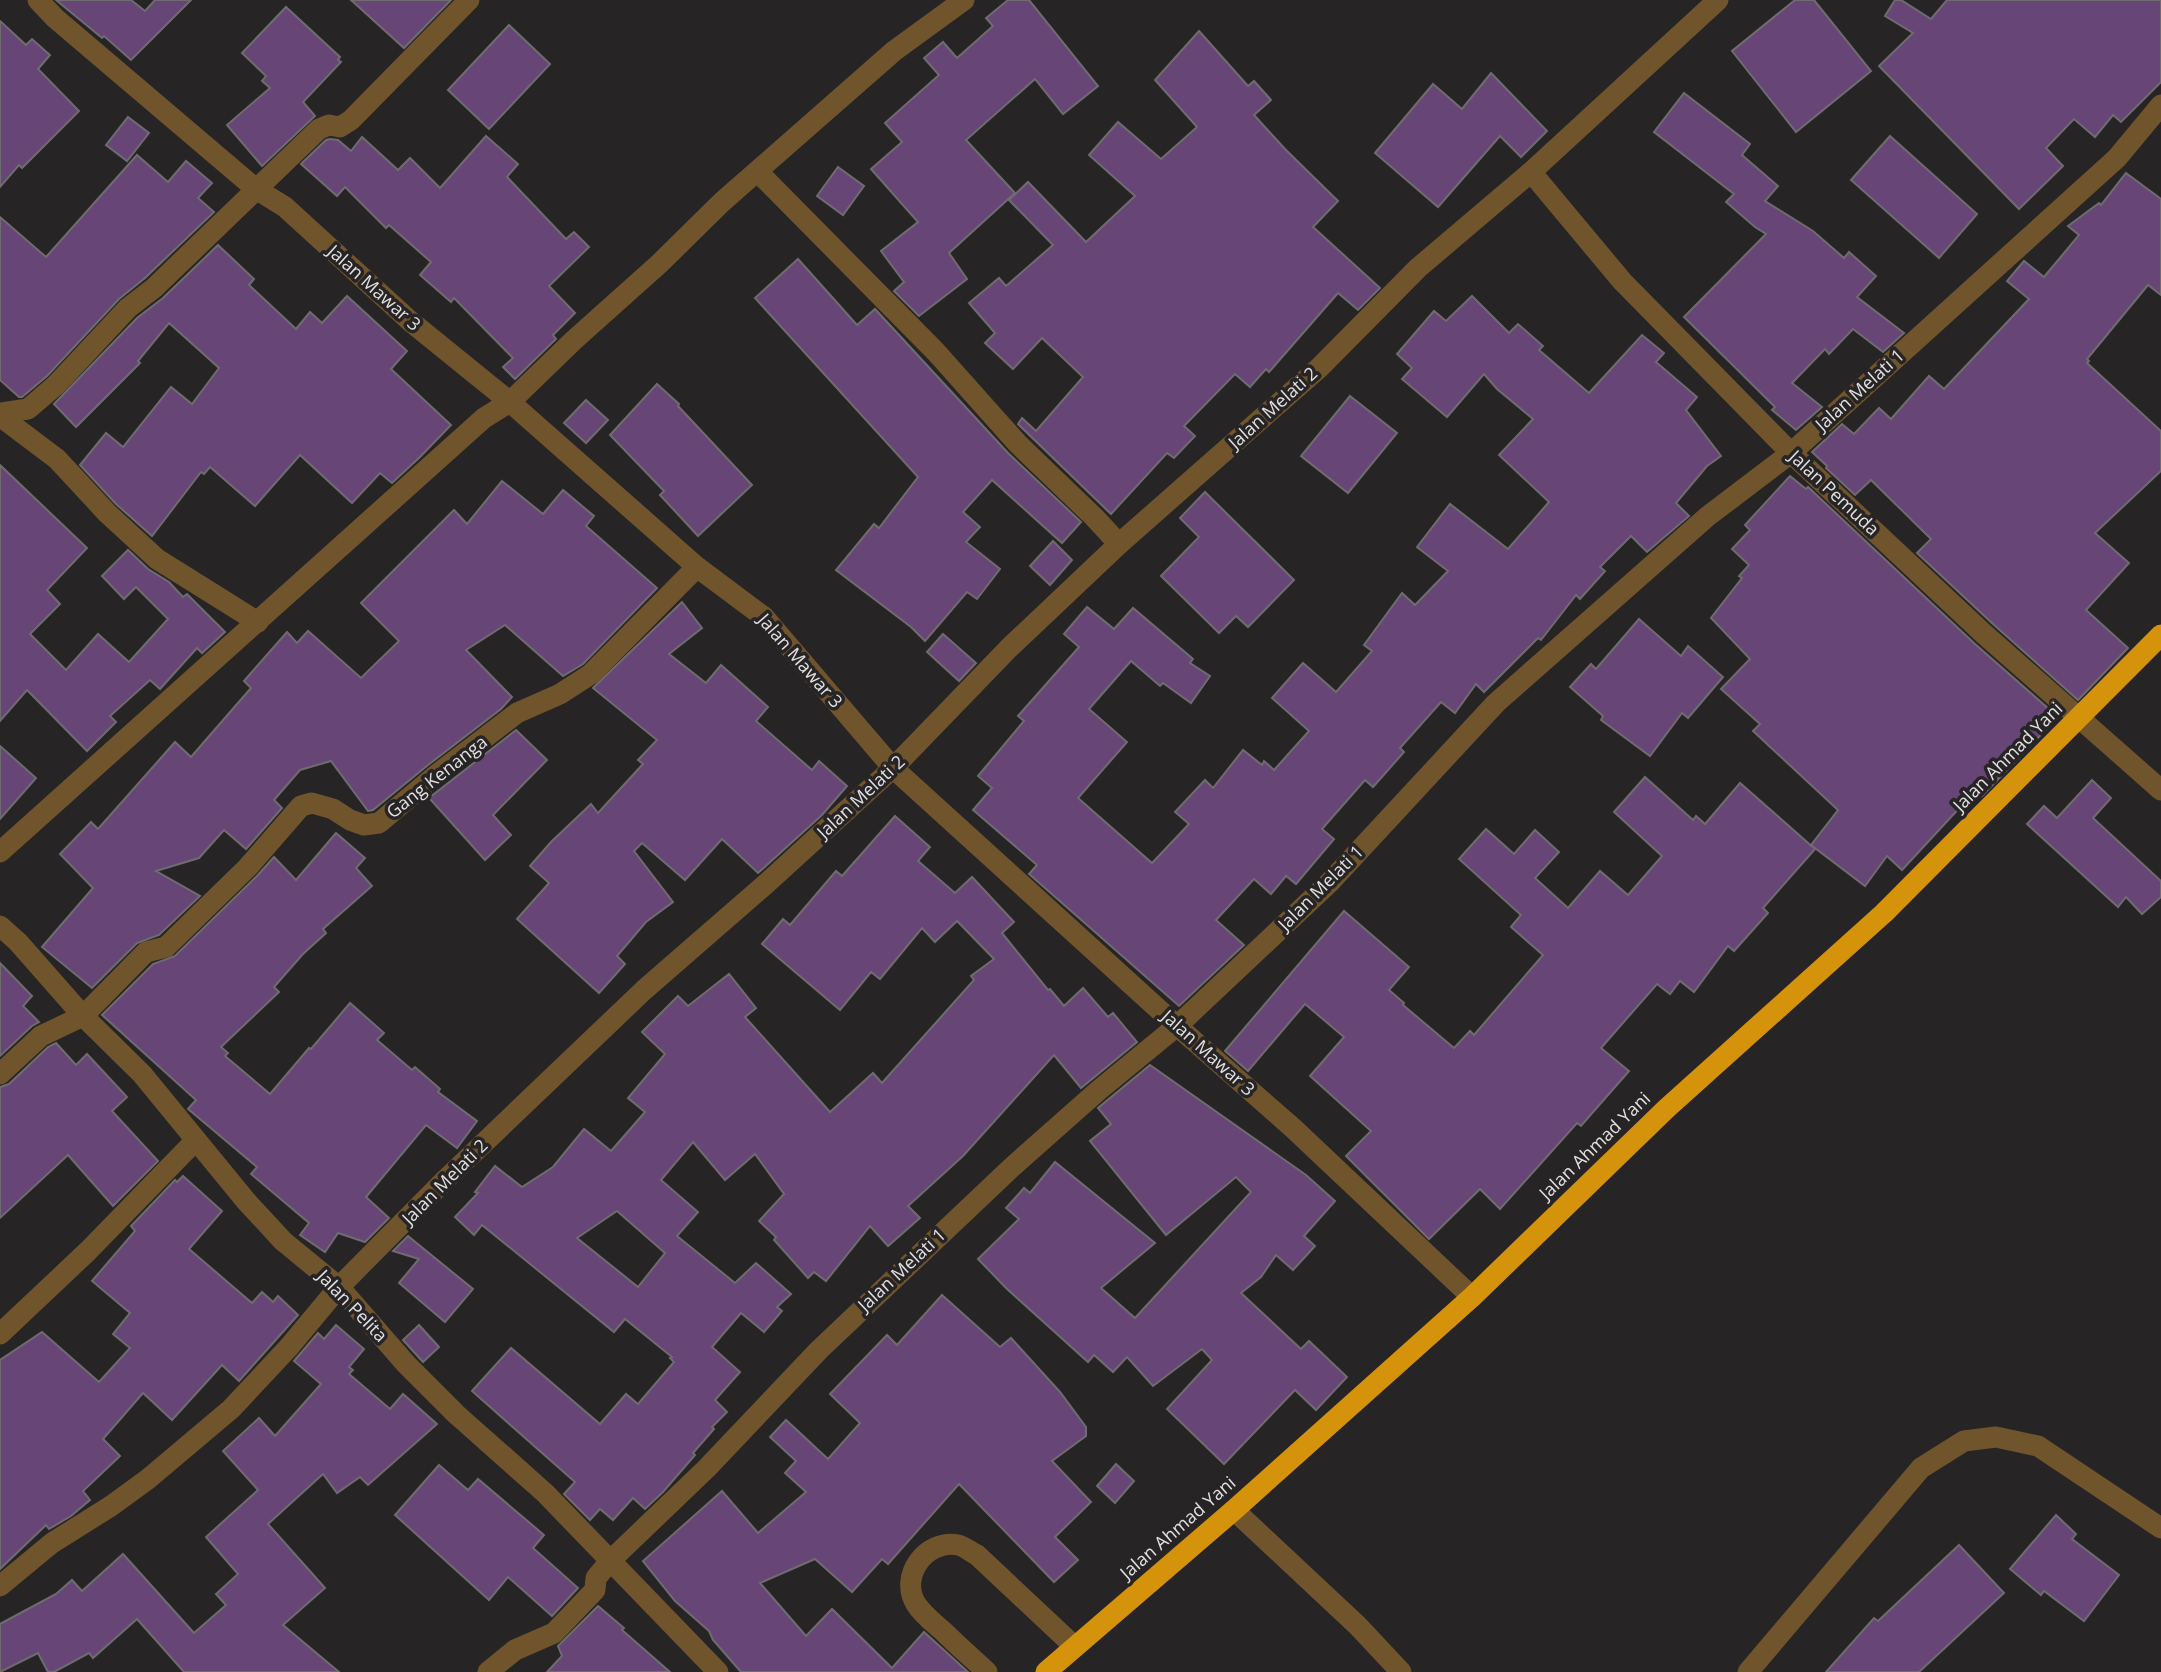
<svg xmlns="http://www.w3.org/2000/svg" width="2161" height="1672" font-family="'Open Sans',sans-serif">
	<style>
		.building { fill: #674576; stroke: #6f6c70; stroke-width: 2; fill-rule: evenodd }
		.lines { fill: none; stroke-linecap: round; stroke-linejoin: round }
		.minor { stroke: #6f542c; stroke-width: 21 }
		.highway { stroke: #d5920b; stroke-width: 21 }
		.labels { text-anchor: middle; stroke-width: 7; stroke-linejoin: round; paint-order: stroke }
		.street-label { font-size: 18px; fill: #e2e0e1; stroke: #272426 }
	</style>
	<rect width="100%" height="100%" fill="#272426"/>
	<g class="building">
		<path d="M56 0H131L145 11 155 0H191L131 60 104 36 102 38Z"/>
		<path d="M351 0H451L404 48Z"/>
		<path d="M1008 0H1029L1098 86 1063 114 1035 79 966 140 1015 193 949 253 967 279 919 316 894 291 904 282 881 251 918 222 871 169 902 142 885 123 939 75 924 58 943 42 957 58 993 26 986 18Z"/>
		<path d="M1795 0H1814L1871 71 1796 132 1732 51Z"/>
		<path d="M1895 0H1901L1931 19 1947 0H2161V82L2121 122 2113 115 2095 137 2074 119 2046 148 2063 166 2019 209 1879 66 1913 33 1885 16Z"/>
		<path d="M286 7 340 57 338 60 341 62 303 102 315 116 262 166 227 125 270 88 262 81 266 76 242 53Z"/>
		<path d="M0 21 26 45 32 39 50 55 38 69 79 111 22 168 19 165 0 187Z"/>
		<path d="M509 25 550 64 489 129 448 90Z"/>
		<path d="M1199 31 1248 86 1254 81 1271 100 1254 115 1285 149 1338 201 1313 227 1380 288 1358 310 1338 293 1269 372 1266 369 1250 387 1235 374 1184 426 1195 436 1174 458 1167 453 1111 514 1018 424 1022 418 1036 431 1083 377 1042 338 1013 369 985 343 995 333 969 303 999 278 1006 286 1053 245 1009 200 1028 182 1086 242 1135 196 1089 155 1118 122 1161 159 1197 127 1155 80Z"/>
		<path d="M1491 73 1547 131 1521 157 1500 136 1438 207 1375 153 1433 84 1462 109Z"/>
		<path d="M1684 93 1750 144 1742 155 1778 186 1765 201 1813 231 1844 258 1849 252 1876 276 1857 297 1904 333 1883 352 1853 329 1829 354 1825 349 1792 383 1822 407 1796 430 1772 410 1775 407 1684 317 1766 234 1755 227 1726 202 1734 194 1654 132Z"/>
		<path d="M128 117 149 133 127 161 106 145Z"/>
		<path d="M486 136 518 164 507 177 566 239 574 232 589 247 549 286 575 313 553 335 556 339 515 379 503 367 513 358 454 298 451 302 420 275 431 262 389 225 386 228 345 187 337 196 301 164 326 140 330 139 338 140 351 151 362 137 398 170 410 158 440 188Z"/>
		<path d="M1890 136 1977 214 1939 258 1851 180Z"/>
		<path d="M137 155 168 182 186 161 212 183 198 198 214 212 145 278 119 299 47 376 22 397H19L0 380V217L46 257Z"/>
		<path d="M838 167 864 186 843 215 817 196Z"/>
		<path d="M2126 173 2161 199V295L2148 285 2087 359 2089 361 2087 363 2161 431V471L2095 533 2129 563 2086 610 2128 648 2078 700 1993 624 1917 553 1931 539 1871 480 1855 495 1826 468 1827 466 1812 452 1842 424 1854 434 1879 408 1891 419 1929 376 1944 389 2029 299 2007 281 2024 261 2044 277 2079 235 2068 226 2099 203 2101 205Z"/>
		<path d="M218 245 254 279 249 285 296 329 310 312 322 323 347 296 407 351 391 369 451 425 420 457 392 483 380 473 352 503 300 455 255 506 210 467 204 474 201 472 152 536 116 504 80 465 106 433 123 447 171 387 192 404 219 368 169 323 138 361 140 363 76 427 54 404 137 318 163 298Z"/>
		<path d="M798 259 857 325 875 309 1008 453 1081 522 1062 543 992 480 963 512 980 527 966 542 1000 569 977 599 967 592 925 641 911 627 836 570 874 524 879 528 918 477 755 298Z"/>
		<path d="M1472 296 1509 333 1518 324 1543 346 1539 350 1589 393 1642 335 1664 353 1656 362 1697 397 1686 410 1721 456 1707 466 1676 503 1689 516 1647 552 1631 536 1600 567 1605 571 1580 599 1576 595 1541 640 1538 638 1484 692 1476 684 1455 713 1441 702 1400 748 1404 752 1373 787 1365 780 1322 829 1334 839 1296 884 1286 876 1271 894 1254 879 1216 920 1244 945 1179 1006 1029 874 1037 865 973 810 992 788 978 776 1024 721 1018 716 1079 647 1064 634 1087 607 1114 629 1133 608 1193 659 1190 663 1210 676 1191 703 1163 683 1160 686 1131 661 1089 709 1127 742 1078 798 1152 863 1189 824 1175 812 1205 780 1213 788 1243 750 1262 765 1264 761 1274 770 1309 731 1272 698 1303 663 1336 692 1372 651 1364 645 1402 593 1415 605 1448 571 1417 547 1450 504 1508 549 1549 502 1499 455 1533 419 1497 389 1484 374 1447 417 1402 379 1412 368 1397 354 1434 311 1446 321Z"/>
		<path d="M657 384 679 404 678 406 752 485 698 536 660 495 664 491 610 435Z"/>
		<path d="M1350 396 1397 433 1348 493 1301 456Z"/>
		<path d="M586 400 608 420 586 443 564 423Z"/>
		<path d="M0 465 87 548 47 590 60 604 30 634 66 670 98 634 129 662 168 619 136 587 124 599 102 576 128 550 148 569 169 582 183 597 187 594 225 632 202 653 197 648 160 689 150 680 110 716 116 722 87 751 27 690 0 721Z"/>
		<path d="M1790 476 1806 489 1808 487 1975 644 2058 717 1982 796 1976 790 1902 870 1887 856 1865 886 1811 845 1838 810 1753 731 1760 724 1721 689 1750 659 1711 618 1742 578 1739 576 1749 565 1732 549 1750 530 1745 525Z"/>
		<path d="M502 481 543 514 563 490 594 516 586 526 657 588 583 664 563 676 505 625 466 650 512 697 501 709 428 765 373 810 368 811 331 761 300 770 274 800 282 808 246 849 224 830 199 858 156 871 200 896 159 935 137 943 92 988 42 947 93 888 60 854 91 822 98 829 175 742 191 757 251 688 244 681 287 632 297 643 308 631 361 678 399 641 361 603 454 510 467 524Z"/>
		<path d="M1205 492 1294 580 1248 627 1236 616 1219 633 1161 576 1199 537 1180 518Z"/>
		<path d="M1053 541 1072 560 1050 585 1030 566Z"/>
		<path d="M682 602 702 628 669 654 706 683 721 665 768 707 756 721 812 770 819 761 847 786 822 815 758 873 722 839 685 880 642 843 634 851 673 902 646 922 617 956 625 964 599 993 517 919 549 883 530 866 551 842 591 804 598 813 643 764 638 760 657 740 593 688Z"/>
		<path d="M1639 619 1681 656 1688 646 1723 677 1688 718 1682 713 1650 756 1601 720 1603 716 1570 687 1591 664 1596 669Z"/>
		<path d="M943 634 976 663 959 681 927 652Z"/>
		<path d="M516 730 547 760 493 815 511 835 485 860 429 798Z"/>
		<path d="M0 746 36 778 0 819Z"/>
		<path d="M1645 777 1693 820 1696 816 1705 824 1740 783 1815 849 1763 908 1768 913 1734 951 1728 946 1694 992 1680 981 1670 994 1657 984 1601 1048 1629 1071 1581 1126 1577 1123 1500 1209 1480 1189 1429 1239 1346 1156 1371 1131 1310 1076 1344 1037 1305 1004 1248 1071 1225 1051 1344 911 1409 967 1389 990 1404 1003 1403 1005 1454 1048 1470 1031 1474 1035 1543 955 1511 927 1521 915 1459 859 1486 829 1514 854 1535 830 1559 852 1535 878 1568 908 1600 871 1628 895 1662 856 1614 812Z"/>
		<path d="M2092 780 2111 798 2093 818 2161 881V897L2142 914 2126 897 2118 907 2027 824 2044 806 2057 818Z"/>
		<path d="M895 816 930 847 918 861 955 893 972 877 1014 922 1002 933 1048 990 1050 989 1064 1006 1083 988 1108 1017 1113 1013 1137 1042 1081 1088 1054 1055 963 1156 908 1206 920 1218 888 1246 870 1226 826 1281 814 1272 808 1278 774 1240 776 1237 759 1221 784 1194 755 1154 725 1180 693 1142 661 1180 698 1212 677 1236 735 1283 756 1263 791 1294 777 1307 782 1311 764 1332 741 1313 712 1347 740 1372 715 1400 727 1412 712 1427 714 1429 693 1453 695 1455 663 1492 645 1509 633 1498 613 1520 600 1509 590 1520 564 1494 575 1482 472 1391 511 1348 600 1424 626 1394 638 1404 674 1362 670 1358 672 1357 625 1319 614 1332 482 1225 474 1235 455 1217 478 1193 475 1192 495 1166 522 1187 553 1167 584 1129 611 1151 645 1112 628 1098 665 1054 642 1032 678 996 688 1006 729 974 756 1008 745 1017 830 1112 873 1073 882 1083 974 980 971 976 994 959 957 921 935 942 922 928 880 979 871 972 840 1010 762 944 783 919 790 925 836 871 842 876ZM617 1211 665 1253 638 1287 577 1238Z"/>
		<path d="M336 833 365 858 356 868 372 886 323 929 326 933 303 954 274 987 279 992 221 1047 228 1053 225 1056 270 1094 309 1048 311 1049 350 1003 384 1033 377 1040 412 1070 415 1067 440 1089 438 1092 477 1121 457 1148 426 1125 366 1197 389 1218 365 1242 338 1233 325 1252 300 1235 309 1223 251 1174 257 1167 188 1109 196 1100 102 1015 153 964 175 956 257 876 274 857 296 880Z"/>
		<path d="M0 963 32 996 23 1006 39 1022 32 1026 0 1056Z"/>
		<path d="M56 1043 76 1065 87 1054 127 1097 112 1111 158 1161 113 1206 68 1155 0 1218V1087L9 1084 48 1047Z"/>
		<path d="M1150 1065 1306 1175 1335 1201 1304 1236 1315 1246 1293 1270 1276 1255 1261 1277 1241 1293 1301 1349 1309 1341 1347 1377 1316 1410 1295 1390 1224 1464 1167 1409 1212 1360 1202 1349 1153 1386 1127 1357 1113 1372 1094 1355 1088 1362 1007 1289 978 1259 1019 1219 1006 1208 1024 1188 1030 1193 1055 1162 1155 1243 1101 1288 1135 1318 1251 1192 1236 1177 1166 1235 1090 1141 1111 1124 1098 1108Z"/>
		<path d="M183 1176 222 1211 189 1249 252 1303 262 1292 273 1302 278 1296 298 1315 239 1381 222 1365 172 1420 143 1393 103 1439 120 1456 83 1491 90 1500 71 1516 49 1529 46 1525 0 1569V1360L42 1332 99 1382 130 1348 113 1334 130 1313 92 1281 135 1231 131 1226 175 1180 177 1182Z"/>
		<path d="M408 1236 473 1289 445 1322 399 1283 419 1259 393 1251Z"/>
		<path d="M942 1295 1000 1347 1011 1338 1060 1392 1086 1427V1436L1052 1461 1091 1502 1055 1537 1078 1560 1054 1582 959 1484 888 1564 882 1559 852 1592 815 1559 760 1583 806 1636 832 1609 892 1668 924 1632 968 1672H741L713 1640 709 1631 675 1601 643 1561 722 1491 758 1533 806 1492 785 1473 796 1461 770 1437 786 1420 828 1459 860 1423 830 1394 887 1335 897 1345Z"/>
		<path d="M336 1325 364 1349 349 1367 353 1370 349 1374 390 1409 403 1394 437 1424 368 1485 360 1477 337 1493 323 1474 268 1524 325 1588 283 1625 339 1672H184L137 1619 93 1658 89 1653 54 1672H48L38 1653 0 1672V1624L56 1594 72 1580 82 1591 123 1554 194 1633 226 1605 216 1594 238 1574 206 1537 258 1490 223 1451 259 1418 275 1436 321 1384 294 1361 318 1333 324 1339Z"/>
		<path d="M419 1325 439 1347 423 1362 403 1340Z"/>
		<path d="M1116 1464 1134 1481 1115 1503 1097 1486Z"/>
		<path d="M439 1465 468 1490 478 1479 544 1535 533 1548 578 1588 552 1616 508 1577 489 1600 395 1515Z"/>
		<path d="M2056 1515 2076 1534 2072 1539 2119 1575 2084 1621 2044 1591 2041 1595 2010 1569Z"/>
		<path d="M1959 1545 2004 1593 1919 1672H1826L1874 1618 1878 1621Z"/>
		<path d="M598 1606 624 1628 622 1630 670 1672H547L562 1656 558 1646Z"/>
	</g>
	<g class="lines">
		<g class="minor">
			<path d="M38 0 55 18 256 189 285 207 410 321 510 402 697 567 764 617 893 768 1177 1026 1294 1129 1472 1297"/>
			<path d="M758 172 936 352 1018 444 1094 517 1119 544"/>
			<path d="M1531 172 1622 281 1791 453 1984 634 2161 790"/>
			<path d="M0 413 28 409 56 385 128 308 154 288 319 129 329 125 340 127 351 120 469 0"/>
			<path d="M0 416 57 459 107 513 157 559 258 622"/>
			<path d="M0 852 484 418 510 402 574 340 659 264 722 202 894 51 964 0"/>
			<path d="M0 926 18 942 83 1016 142 1074 246 1201 283 1241 339 1287 406 1364 456 1414 545 1493 718 1672"/>
			<path d="M0 1074 41 1036 83 1016 146 952 166 947 248 867 301 806 312 803 333 809 350 820 364 825 379 823 436 775 517 713 560 694 591 674 697 567"/>
			<path d="M0 1334 88 1251 196 1140"/>
			<path d="M1234 1510 1358 1626 1401 1672"/>
			<path d="M0 1586 52 1543 111 1506 148 1479 231 1409 289 1347 339 1287 446 1179 644 990 767 883 893 768 1009 648 1119 544 1319 368 1418 268 1531 172 1718 0"/>
			<path d="M488 1672 515 1650 554 1633 595 1590 596 1578 610 1561 707 1468 819 1350 1011 1168 1099 1090 1177 1026 1330 882 1496 703 1708 516 1791 453 2117 158 2161 105"/>
			<path d="M987 1672C972 1658 957 1645 943 1631 934 1623 923 1615 916 1604 899 1577 925 1539 958 1545 964 1546 971 1552 977 1555L1075 1647"/>
			<path d="M1748 1672 1921 1468 1964 1441 1996 1437 2038 1446 2161 1528"/>
		</g>
		<path class="highway" d="M1046 1672 1234 1510 1472 1297 1666 1109 1884 913 2161 635"/>
	</g>
	<g class="labels">
		<g class="street-label">
			<text transform="translate(374 288) rotate(42)" y="6">Jalan Mawar 3</text>
			<text transform="translate(1860 390) rotate(-42)" y="6">Jalan Melati 1</text>
			<text transform="translate(1273 408) rotate(-42)" y="6">Jalan Melati 2</text>
			<text transform="translate(1834 493) rotate(43)" y="6">Jalan Pemuda</text>
			<text transform="translate(800 661) rotate(49)" y="6">Jalan Mawar 3</text>
			<text transform="translate(2008 757) rotate(-45)" y="6">Jalan Ahmad Yani</text>
			<text transform="translate(437 777) rotate(-38)" y="6">Gang Kenanga</text>
			<text transform="translate(861 797) rotate(-43)" y="6">Jalan Melati 2</text>
			<text transform="translate(1321 888) rotate(-45)" y="6">Jalan Melati 1</text>
			<text transform="translate(1208 1053) rotate(42)" y="6">Jalan Mawar 3</text>
			<text transform="translate(1595 1146) rotate(-44)" y="6">Jalan Ahmad Yani</text>
			<text transform="translate(445 1182) rotate(-45)" y="6">Jalan Melati 2</text>
			<text transform="translate(902 1270) rotate(-43)" y="6">Jalan Melati 1</text>
			<text transform="translate(352 1306) rotate(46)" y="6">Jalan Pelita</text>
			<text transform="translate(1178 1528) rotate(-41)" y="6">Jalan Ahmad Yani</text>
		</g>
	</g>
</svg>
